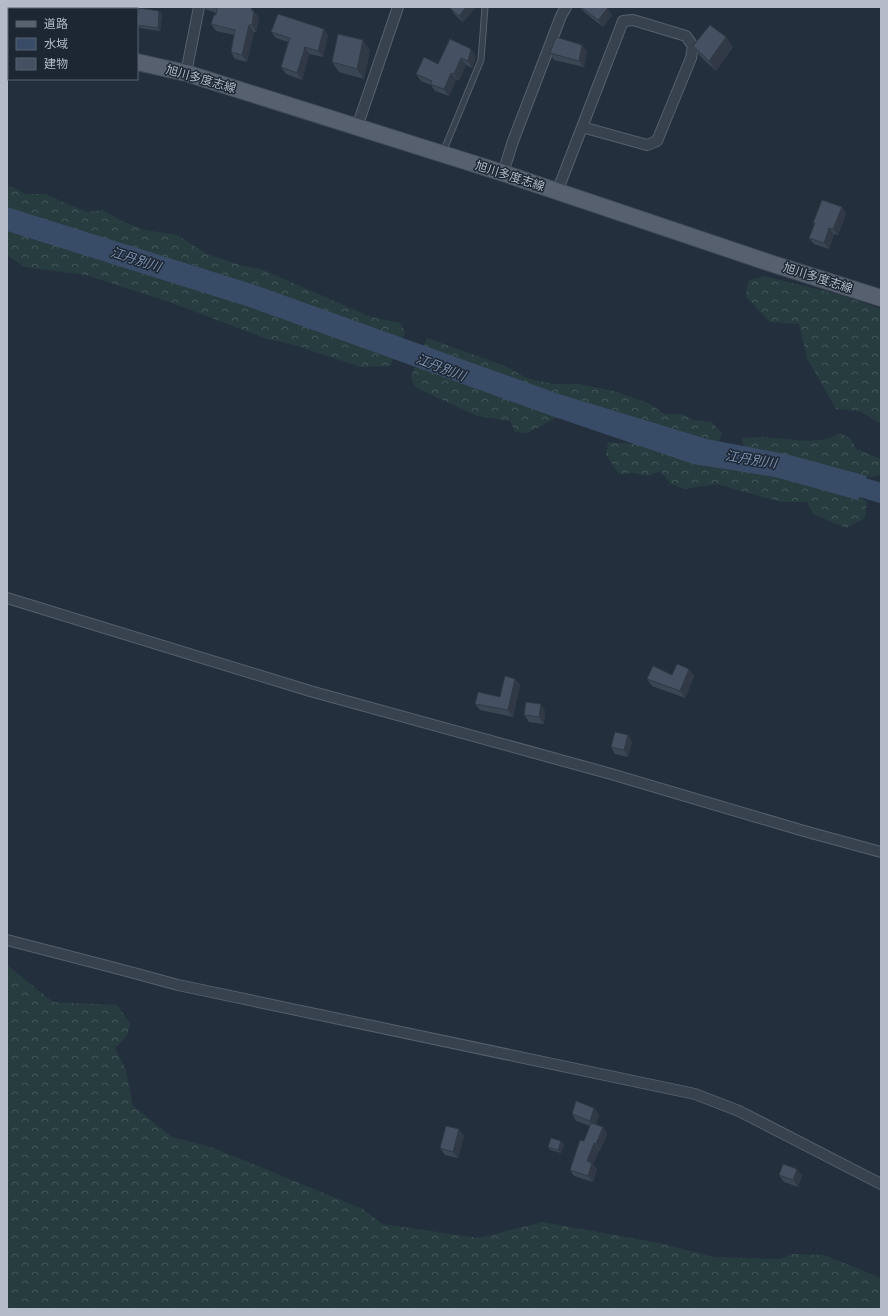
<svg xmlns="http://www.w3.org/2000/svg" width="888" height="1316" font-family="'PT Sans','Noto Sans JP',sans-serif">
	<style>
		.forest { fill: url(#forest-crowns) }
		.water { fill: #394c67 }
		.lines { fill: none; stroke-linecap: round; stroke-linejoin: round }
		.river { stroke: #394c67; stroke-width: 20 }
		.lane-casing { stroke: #565f6c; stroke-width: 7 }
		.street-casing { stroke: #565f6c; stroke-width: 12 }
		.primary-casing { stroke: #414a57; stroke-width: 18 }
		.lane { stroke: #38414e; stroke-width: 5 }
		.street { stroke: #38414e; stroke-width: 10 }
		.primary { stroke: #56606e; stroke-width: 16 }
		.wall { fill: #3b4654 }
		.shaded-wall { fill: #303945 }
		.building { fill: #455162; stroke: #303945 }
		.labels { text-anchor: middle; stroke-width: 3; stroke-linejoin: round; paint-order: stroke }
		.street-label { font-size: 12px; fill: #b4bcc9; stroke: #1d2633 }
		.water-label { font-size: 13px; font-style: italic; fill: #7c92b1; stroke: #1d2633 }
	</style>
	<defs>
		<pattern id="forest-crowns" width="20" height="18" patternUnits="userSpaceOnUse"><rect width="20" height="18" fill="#263c3f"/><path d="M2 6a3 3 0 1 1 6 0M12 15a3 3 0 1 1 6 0" fill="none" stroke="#435659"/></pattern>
	</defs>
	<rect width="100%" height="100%" fill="#242f3e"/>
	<g class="forest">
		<path d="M7 186 13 187 25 194H45L87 212 103 210 122 221 145 230 177 235 207 254 243 266 261 269 371 317 400 323 405 332 390 366 361 367 294 345 267 339 172 303 86 275 24 267 7 255Z"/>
		<path d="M764 276 844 296 881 309V424L860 411 836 409 807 358 799 324 770 322 746 297 748 281Z"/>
		<path d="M427 338 505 366 527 378 553 384H579L614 391 648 403 665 414H682L693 420 712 422 722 434 716 447 572 409 528 433 515 432 510 421 477 416 415 387 411 377Z"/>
		<path d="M840 433 851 439 856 449 881 459V474L872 477 828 469 744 450 742 438 761 437 809 441 828 439Z"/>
		<path d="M608 442 646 445 852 491 867 502 865 518 846 528 813 514 807 502H782L744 492 717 484 685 489 671 484 660 471 648 476 635 473 619 474 606 455Z"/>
		<path d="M7 965 53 1002 117 1005 130 1023 127 1036 115 1048 126 1070 133 1106 172 1137 211 1147 363 1209 382 1224 479 1238 543 1222 659 1243 714 1257 780 1259 793 1254 824 1255 881 1278V1309H7Z"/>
	</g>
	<path class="water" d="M7 207 258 286 559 394 707 439 790 455 867 476 858 500 775 477 693 464 549 415 249 307 7 231Z"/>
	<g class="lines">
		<path class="river" d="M837 480 881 493"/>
		<g class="lane-casing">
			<g id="lane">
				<path d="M92 7V9"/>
				<path d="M137 11 138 7"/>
				<path d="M443 152 481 60 485 7"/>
			</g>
		</g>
		<g class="street-casing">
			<g id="street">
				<path d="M186 73 199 7"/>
				<path d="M357 127 398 7"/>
				<path d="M503 173 513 141 561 16 566 7"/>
				<path d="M557 192 623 21 633 20 686 36 693 46 691 58 657 141 647 145 582 127"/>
				<path d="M7 598 310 691 611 774 804 831 881 852"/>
				<path d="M7 940 119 969 178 985 695 1094 739 1111 881 1184"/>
			</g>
		</g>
		<g class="primary-casing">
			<g id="primary">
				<path d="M137 62 186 73 503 173 773 264 881 298"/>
				<path d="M7 64H9"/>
			</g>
		</g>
		<use href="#lane" class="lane"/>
		<use href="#street" class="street"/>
		<use href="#primary" class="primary"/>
	</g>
	<g class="wall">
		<path d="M203 7H251L259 18 256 32H254L247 62 235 59 231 52 234 35 216 31 211 24 216 13 205 9Z"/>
		<path d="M476 7 463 22 455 15 450 8Z"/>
		<path d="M580 7H606L612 15 603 27 583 11Z"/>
		<path d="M159 11 162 14 160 31 140 28 137 25Z"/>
		<path d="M324 29 328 35 323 57 309 54 302 80 286 74 281 67 288 42 276 38 271 32Z"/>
		<path d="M726 37 733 47 716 71 700 56 693 46Z"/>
		<path d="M450 39 476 56 472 68 466 65 459 81 456 79 449 96 435 91 431 85 421 81 416 74 438 64Z"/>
		<path d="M370 50 364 79 339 72 332 62Z"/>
		<path d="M587 51 584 67 554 60 550 53Z"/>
		<path d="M842 207 846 214 838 235 834 234 829 249 814 244 809 238 815 225 813 223Z"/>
		<path d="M689 669 694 676 685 698 652 686 647 679 672 675Z"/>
		<path d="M515 679 520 685 513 717 480 710 475 704 500 697Z"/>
		<path d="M545 711 544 724 529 722 524 715Z"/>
		<path d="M628 735 632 742 628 757 615 754 611 747Z"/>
		<path d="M594 1108 599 1115 596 1124 603 1127 607 1134 600 1151 599 1150 593 1164 597 1169 593 1182 574 1176 570 1170 584 1141 590 1126 576 1121 572 1114Z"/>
		<path d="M464 1136 458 1158 445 1155 440 1148Z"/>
		<path d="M564 1144 561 1153 550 1150 548 1147Z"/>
		<path d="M779 1175H802L798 1187 784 1182Z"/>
	</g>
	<g class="shaded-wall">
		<path d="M251 7 259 18 256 32 252 25V11Z"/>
		<path d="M466 7H476L463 22 459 16Z"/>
		<path d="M608 8 612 15 603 27 598 20Z"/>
		<path d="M159 11 162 14 160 31 158 28Z"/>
		<path d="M249 25 254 32 247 62 242 55Z"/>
		<path d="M324 29 328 35 323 57 318 51Z"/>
		<path d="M726 37 733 47 716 71 709 61Z"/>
		<path d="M363 40 370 50 364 79 357 69Z"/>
		<path d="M582 45 587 51 584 67 579 61Z"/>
		<path d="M305 47 309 54 302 80 297 73Z"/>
		<path d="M471 49 476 56 472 68 468 61Z"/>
		<path d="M461 58 466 65 459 81 454 74Z"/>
		<path d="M451 73 456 79 449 96 444 89Z"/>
		<path d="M842 207 846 214 838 235 833 229Z"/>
		<path d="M829 228 834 234 829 249 824 243Z"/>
		<path d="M689 669 694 676 685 698 680 691Z"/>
		<path d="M515 679 520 685 513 717 508 710Z"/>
		<path d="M541 704 545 711 544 724 539 717Z"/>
		<path d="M628 735 632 742 628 757 624 750Z"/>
		<path d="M594 1108 599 1115 594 1128 590 1121Z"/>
		<path d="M603 1127 607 1134 600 1151 596 1144Z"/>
		<path d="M459 1129 464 1136 458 1158 453 1152Z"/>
		<path d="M561 1141 564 1144 561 1153 558 1150Z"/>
		<path d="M594 1143 599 1150 593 1164 597 1169 593 1182 588 1176 587 1161Z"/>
		<path d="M797 1169 802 1175 798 1187 793 1180Z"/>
	</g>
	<g class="building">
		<path d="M215 7H251L252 11H254L252 25H249L242 55 231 52 235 30 211 24 214 15H216L217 8Z"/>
		<path d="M451 7H466L459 16 450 8Z"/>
		<path d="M581 7H606L608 8 598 20Z"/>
		<path d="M139 8 159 11 158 28 137 25Z"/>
		<path d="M278 14 324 29 318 51 305 47 297 73 281 67 290 38 271 32Z"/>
		<path d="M710 25 726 37 709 61 693 46Z"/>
		<path d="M338 34 363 40 357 69 332 62Z"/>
		<path d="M556 37 582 45 579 61 550 53Z"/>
		<path d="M450 39 471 49 468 61 461 58 454 74 451 73 444 89 430 84 432 81 416 74 424 57 438 64Z"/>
		<path d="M822 200 842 207 833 229 829 228 824 243 809 238 815 223H813Z"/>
		<path d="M677 664 689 669 680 691 647 679 653 666 672 675Z"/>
		<path d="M505 676 515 679 508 710 475 704 478 692 500 697Z"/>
		<path d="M526 702 541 704 539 717 524 715Z"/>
		<path d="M615 732 628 735 624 750 611 747Z"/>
		<path d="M576 1101 594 1108 590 1121 572 1114Z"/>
		<path d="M591 1123 603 1127 596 1144 594 1143 587 1161 592 1163 588 1176 570 1170 580 1140 584 1141Z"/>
		<path d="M446 1126 459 1129 453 1152 440 1148Z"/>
		<path d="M551 1138 561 1141 558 1150 548 1147Z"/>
		<path d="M783 1164 797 1169 793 1180 779 1175Z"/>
	</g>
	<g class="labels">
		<g class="street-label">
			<text transform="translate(201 79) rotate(16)" y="4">旭川多度志線</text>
			<text transform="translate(510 176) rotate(18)" y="4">旭川多度志線</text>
			<text transform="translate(818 278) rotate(18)" y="4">旭川多度志線</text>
		</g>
		<g class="water-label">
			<text transform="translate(136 259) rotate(18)" y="5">江丹別川</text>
			<text transform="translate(441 367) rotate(21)" y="5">江丹別川</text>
			<text transform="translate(751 459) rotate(9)" y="5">江丹別川</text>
		</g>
	</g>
	<rect width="888" height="1316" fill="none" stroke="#b4bcc9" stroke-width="16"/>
	<rect x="8" y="8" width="130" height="72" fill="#1d2633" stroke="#59626f"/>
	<rect x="16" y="21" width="20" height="6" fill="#56606e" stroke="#59626f"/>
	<text x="44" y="28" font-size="12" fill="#b4bcc9">道路</text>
	<rect x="16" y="38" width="20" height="12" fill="#394c67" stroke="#59626f"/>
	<text x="44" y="48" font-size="12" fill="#b4bcc9">水域</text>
	<rect x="16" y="58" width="20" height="12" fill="#455162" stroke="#59626f"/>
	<text x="44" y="68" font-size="12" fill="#b4bcc9">建物</text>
</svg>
